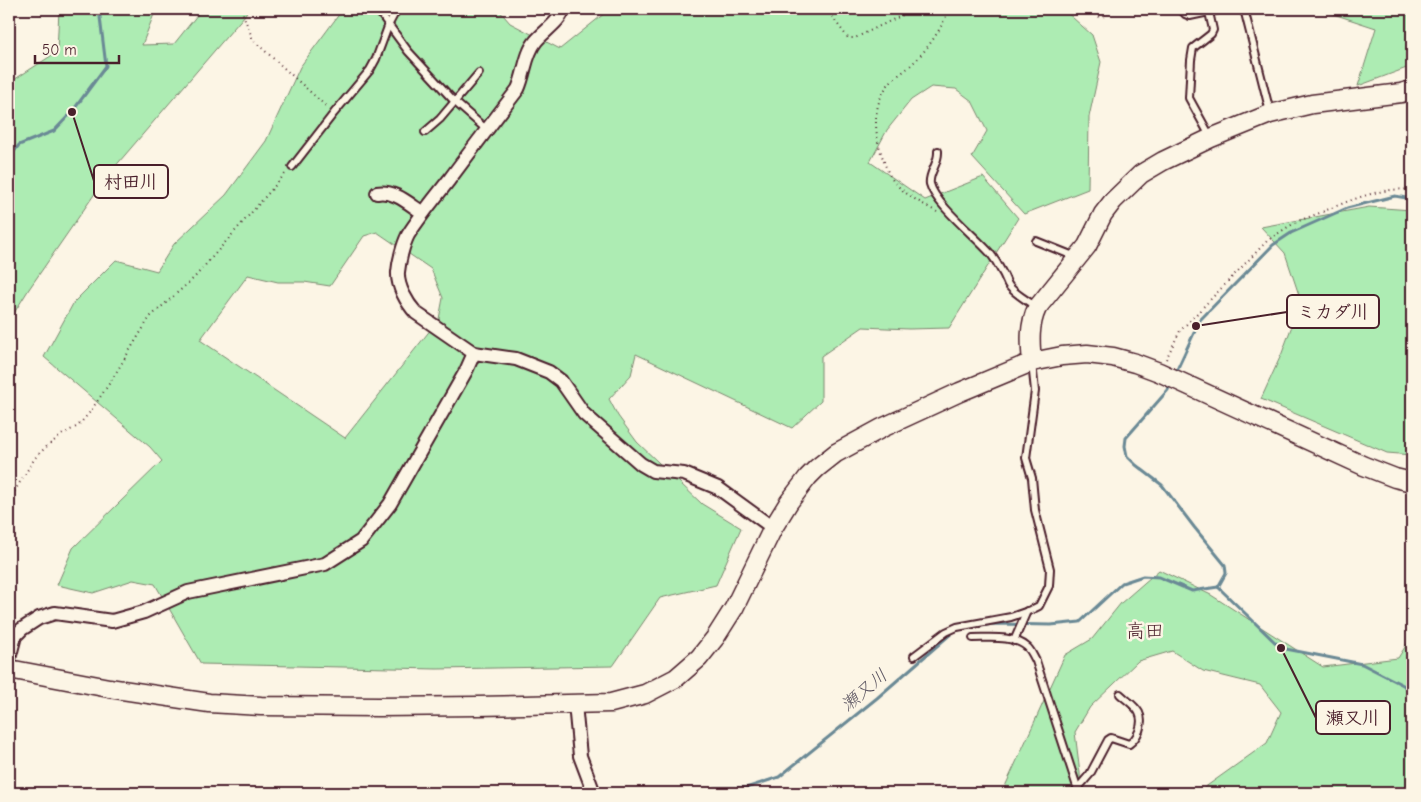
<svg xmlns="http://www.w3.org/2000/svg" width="1421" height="802" font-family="'Comic Neue','Klee One',sans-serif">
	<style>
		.green { fill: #adecb3; stroke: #7c866f; fill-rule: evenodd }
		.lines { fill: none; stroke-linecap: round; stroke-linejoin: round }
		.stream { stroke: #6a8995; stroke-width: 3 }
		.lane-casing { stroke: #4a1f2b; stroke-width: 10 }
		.street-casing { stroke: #4a1f2b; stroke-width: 16 }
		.secondary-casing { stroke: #4a1f2b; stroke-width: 21 }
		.path { stroke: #4a1f2b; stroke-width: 2; stroke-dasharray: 1 4; stroke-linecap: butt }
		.lane { stroke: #fcf5e5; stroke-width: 6 }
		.street { stroke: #fcf5e5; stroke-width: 12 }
		.secondary { stroke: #fcf5e5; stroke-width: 18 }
		.labels { text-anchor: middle; stroke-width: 5; stroke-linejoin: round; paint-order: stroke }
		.water-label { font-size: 18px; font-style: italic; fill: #5a5460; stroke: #fcf5e5 }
		.quarter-label { font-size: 19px; fill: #4a1f2b; stroke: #fcf5e5 }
		.leader { fill: none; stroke: #4a1f2b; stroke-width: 2 }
		.callout-dot { fill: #4a1f2b; stroke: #fcf5e5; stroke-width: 2 }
		.callout { fill: #fcf5e5; stroke: #4a1f2b; stroke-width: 2 }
		.callout-label { font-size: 18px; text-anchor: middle; font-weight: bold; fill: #4a1f2b }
	</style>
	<rect width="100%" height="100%" fill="#fcf5e5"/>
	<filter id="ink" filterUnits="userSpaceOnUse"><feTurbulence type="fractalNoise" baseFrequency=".02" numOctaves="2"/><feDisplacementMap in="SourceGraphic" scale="10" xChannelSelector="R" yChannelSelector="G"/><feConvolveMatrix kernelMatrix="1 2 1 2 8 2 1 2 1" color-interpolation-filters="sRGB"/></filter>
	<g filter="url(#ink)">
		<g class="green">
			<path d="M59 9H156L142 45 174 44 202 9H248L245 15 107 176 29 289 9 321V83L57 52Z"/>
			<path d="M343 9H498L510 23 560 49 610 9H1063L1092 35 1101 62 1089 117 1088 189 1024 214 972 157 987 131 972 101 956 89 931 87 911 100 887 130 870 162 925 200 983 177 1018 218 949 328 909 329 863 327 821 356V401L792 428 636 354 631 375 609 399 618 416 637 442 702 504 741 528 716 585 660 598 613 666 437 669 201 664 155 584 133 580 93 593 57 585 73 548 162 461 150 447 44 357 74 302 116 260 157 271 174 244 226 195 266 141 300 67ZM377 232 431 269 443 298 439 319 345 438 200 340 248 275 278 282H304L330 286 364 236Z"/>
			<path d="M1318 9H1412V66L1358 86 1376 28Z"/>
			<path d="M1369 207 1412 210V455L1387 453 1261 399 1282 353 1301 301 1285 253 1261 227Z"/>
			<path d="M1159 570 1211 595 1323 667 1398 658 1412 636V793H1197L1267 743 1281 712 1260 685 1203 671 1172 651 1138 661 1090 707 1075 732 1080 773 1081 793H1002L1065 655 1092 639 1121 603Z"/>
		</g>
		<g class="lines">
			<g class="stream">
				<path d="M9 158 19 145 54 131 72 112 106 66 99 9"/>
				<path d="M1175 374 1200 320 1273 245 1291 233 1347 208 1395 196 1412 199"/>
				<path d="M1170 384 1168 390 1126 438 1125 446 1127 456 1136 465 1162 485 1194 527 1225 565 1226 573 1218 587"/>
				<path d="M1218 587 1281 648 1362 664 1403 685 1412 693"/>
				<path d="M973 627 993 624 1051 625 1080 622 1122 583 1143 576 1159 577 1192 591 1218 587"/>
				<path d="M704 793 714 788H746L779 777 877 698 953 632"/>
			</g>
			<g class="lane-casing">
				<g id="lane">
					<path d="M377 9 408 51 455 102 487 130"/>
					<path d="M1181 9 1185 14 1190 16 1223 9"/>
					<path d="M1244 9 1270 112"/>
					<path d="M1209 12 1213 30 1211 34 1193 48 1191 60 1189 98 1210 136"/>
					<path d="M425 132 440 119 479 73"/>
					<path d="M938 151C939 164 928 173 930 184 935 204 975 236 990 253 994 258 999 266 1002 272 1005 276 1006 282 1009 286 1015 294 1027 300 1036 307"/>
					<path d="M292 167 334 113 370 70 376 59 389 24 397 9"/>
					<path d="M1036 241 1076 257"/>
					<path d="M973 638C990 638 1013 635 1027 647 1031 650 1033 656 1036 661L1079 793"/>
					<path d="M1014 641 1027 611"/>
					<path d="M914 656 946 632 957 627 1011 617 1031 610 1039 606 1049 586 1050 569 1035 510 1032 478 1026 458 1035 391 1032 363"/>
					<path d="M1078 788 1090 774 1108 740 1111 738 1129 744C1135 740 1137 736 1139 731 1146 711 1133 706 1120 694"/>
				</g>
			</g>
			<g class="street-casing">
				<g id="street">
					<path d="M563 9C562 20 543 32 536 41 525 54 525 74 518 89 495 119 472 149 449 180 435 198 420 216 408 235 403 245 399 261 398 272 397 286 407 303 416 313L474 353 516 359 549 372 561 381 584 414 641 464 653 471 684 474 718 488 773 528"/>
					<path d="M377 193C395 190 409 204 423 213"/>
					<path d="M9 659 15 636 22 629 39 618 55 613 112 621 144 612 188 592 325 564 361 541 390 504 466 371 474 353"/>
					<path d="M575 704 580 756 594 793"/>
				</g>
			</g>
			<g class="secondary-casing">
				<g id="secondary">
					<path d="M1032 362C1030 342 1029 325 1037 308L1087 246 1103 214 1113 201 1141 174 1163 161 1211 138 1270 114 1312 104 1401 93 1412 90"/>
					<path d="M9 669 109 688 209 703 261 706 379 707 478 706 611 703 645 694 676 678 699 658 715 638 734 608 773 528 789 502 808 477 817 468 836 453 882 428 960 392 1032 362 1062 356 1087 354 1113 357 1135 363 1159 372 1364 466 1395 478 1412 482"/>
				</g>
			</g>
			<g class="path">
				<path d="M241 9 253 40 328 108"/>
				<path d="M826 9 848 38H855L911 11 918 9"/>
				<path d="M1086 9 1101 18 1106 15 1111 9"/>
				<path d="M937 212C923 204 907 196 896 184 891 179 887 171 885 164 875 139 870 108 888 85 894 77 904 72 911 65 928 49 941 30 949 9"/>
				<path d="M1166 359 1180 331 1267 241C1276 235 1284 229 1293 224 1302 219 1312 216 1322 212 1348 201 1383 186 1412 190"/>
				<path d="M9 500 35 458 46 447 63 434 78 426 90 412 111 381 150 317 194 278 286 173"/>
			</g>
			<use href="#lane" class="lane"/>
			<use href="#street" class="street"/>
			<use href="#secondary" class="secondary"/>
		</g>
	</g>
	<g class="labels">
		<g class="water-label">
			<text transform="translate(864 690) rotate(-40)" y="6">瀬又川</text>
		</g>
		<g class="quarter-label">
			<text x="1145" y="637">高田</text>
		</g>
	</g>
	<path class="leader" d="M72 112L94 181M1196 326L1287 312M1281 648L1316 718"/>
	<g class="callout-dot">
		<circle cx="72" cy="112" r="5"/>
		<circle cx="1196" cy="326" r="5"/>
		<circle cx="1281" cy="648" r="5"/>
	</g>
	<g class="callout">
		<rect x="94" y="165" width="74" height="33" rx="5"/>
		<rect x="1287" y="295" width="92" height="33" rx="5"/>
		<rect x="1316" y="701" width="74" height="33" rx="5"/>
	</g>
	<g class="callout-label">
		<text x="131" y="188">村田川</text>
		<text x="1333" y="318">ミカダ川</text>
		<text x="1353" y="724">瀬又川</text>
	</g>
	<rect width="1421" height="802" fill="none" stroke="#fcf5e5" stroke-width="30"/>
	<rect x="15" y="15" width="1391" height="772" fill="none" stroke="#4a1f2b" stroke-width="2" filter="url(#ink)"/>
	<path d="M35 55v8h84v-8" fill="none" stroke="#4a1f2b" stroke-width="2.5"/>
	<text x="42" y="55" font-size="15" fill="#4a1f2b" stroke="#fcf5e5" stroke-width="4" paint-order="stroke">50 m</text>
</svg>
